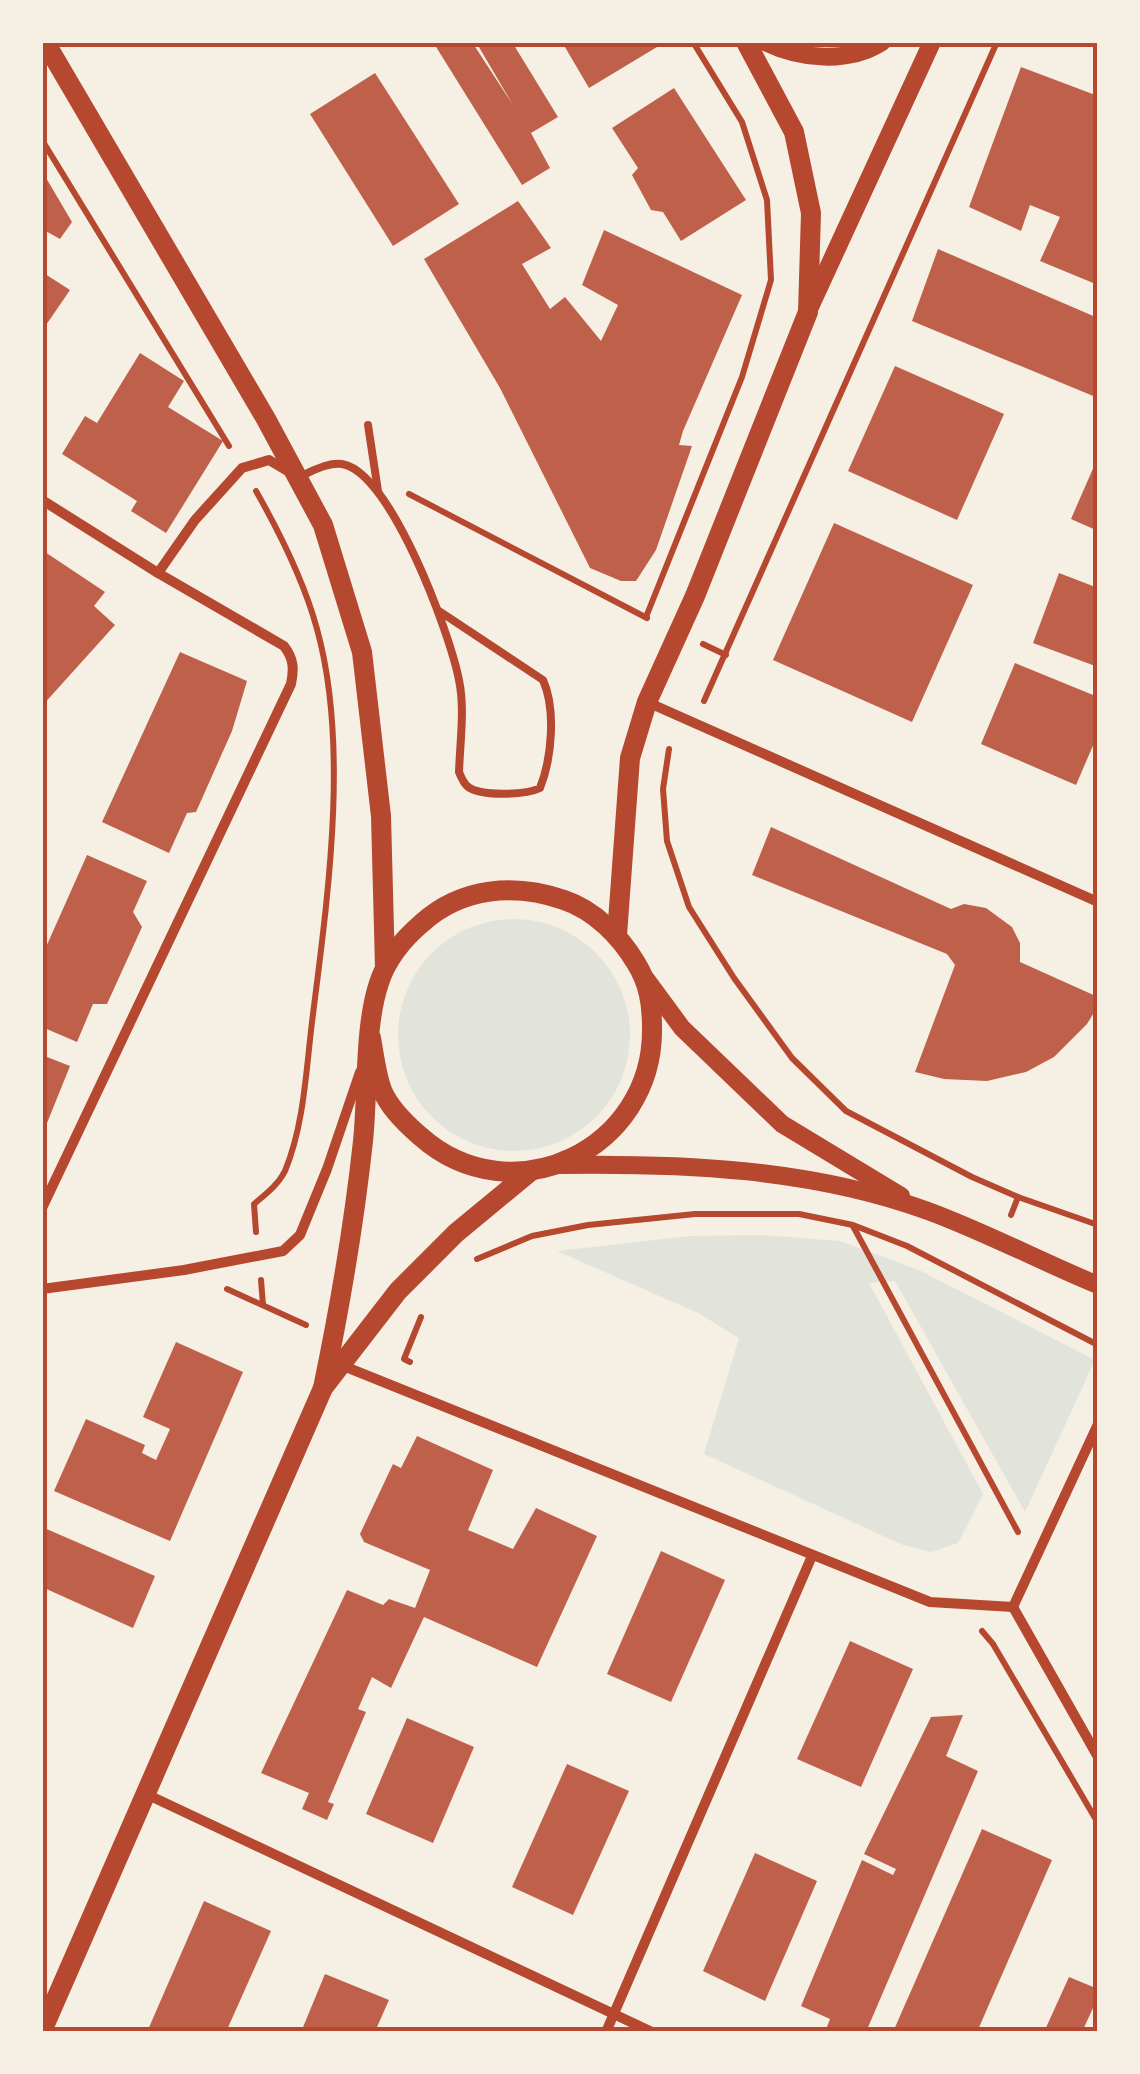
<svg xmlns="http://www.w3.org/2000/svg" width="1140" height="2074" font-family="'PT Sans Narrow',sans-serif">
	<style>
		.green { fill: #e2e4dc }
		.building { fill: #bf614a }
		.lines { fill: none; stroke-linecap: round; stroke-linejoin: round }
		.path { stroke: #b5482f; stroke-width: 6 }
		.service { stroke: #b5482f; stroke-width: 8 }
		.minor { stroke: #b5482f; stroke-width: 10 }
		.tertiary { stroke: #b5482f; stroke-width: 18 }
		.secondary { stroke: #b5482f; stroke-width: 20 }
		.neatline { fill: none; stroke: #b5482f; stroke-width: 4 }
	</style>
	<rect width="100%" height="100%" fill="#f6efe4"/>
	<g class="green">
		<circle cx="514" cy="1035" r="116"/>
		<path d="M761 1235 840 1241 921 1271 1095 1360 1025 1512 895 1281 869 1283 983 1494 958 1543 931 1552 903 1545 704 1454 739 1338 698 1313 557 1251 690 1236Z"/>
	</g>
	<g class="building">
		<path d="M433 42H472L513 105 476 42H512L558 117 531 133 550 168 522 185Z"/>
		<path d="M562 42H655L657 47 589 88Z"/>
		<path d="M1021 67 1098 96V285L1040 261 1060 217 1030 205 1021 231 969 207Z"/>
		<path d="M375 73 459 204 393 246 310 114Z"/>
		<path d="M674 88 746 200 681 241 663 212 651 210 632 175 638 168 612 128Z"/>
		<path d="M42 171 72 222 60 239 42 229Z"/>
		<path d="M518 201 551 248 522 264 550 309 565 297 601 341 618 305 582 285 604 230 742 295 683 431 679 445 692 446 656 550 636 581H621L590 568 500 388 424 259Z"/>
		<path d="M938 249 1098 318V398L912 321Z"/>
		<path d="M42 272 70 290 42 331Z"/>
		<path d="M140 353 184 381 168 407 223 441 166 533 131 511 137 501 62 454 85 416 97 423Z"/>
		<path d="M895 366 1004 414 957 520 848 471Z"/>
		<path d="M1098 457V531L1071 519Z"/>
		<path d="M834 523 973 585 912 722 773 660Z"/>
		<path d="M42 550 105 592 94 606 115 625 42 706Z"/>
		<path d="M1059 573 1098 588V667L1033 643Z"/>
		<path d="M180 652 247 681 232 731 196 812 187 813 169 853 102 822Z"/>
		<path d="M1015 663 1098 697V734L1076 785 981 744Z"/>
		<path d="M771 827 951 909 964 904 986 908 1012 927 1020 943V962L1098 997V1006L1087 1024 1054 1057 1026 1072 987 1081 944 1079 915 1072 955 965 947 954 752 875Z"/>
		<path d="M87 855 147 881 133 912 142 927 107 1004H93L77 1042 42 1027V956Z"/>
		<path d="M42 1055 70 1066 43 1133H42Z"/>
		<path d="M176 1342 243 1372 170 1541 54 1491 86 1419 145 1445 142 1453 156 1460 170 1429 143 1417Z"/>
		<path d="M417 1436 493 1470 468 1530 513 1549 536 1508 597 1536 537 1667 424 1617 391 1688 372 1677 358 1709 366 1712 328 1802 334 1804 327 1820 302 1809 309 1793 261 1773 347 1590 383 1605 389 1599 415 1608 430 1570 364 1542 360 1534 393 1464 401 1468Z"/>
		<path d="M42 1527 155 1576 133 1628 42 1587Z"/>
		<path d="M661 1551 725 1580 671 1702 607 1674Z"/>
		<path d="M850 1641 913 1669 861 1787 797 1759Z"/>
		<path d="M963 1715 946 1756 978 1771 866 2032H825L830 2019 801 2006 862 1860 893 1875 896 1869 864 1854 931 1717Z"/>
		<path d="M407 1718 474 1747 433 1843 366 1814Z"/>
		<path d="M567 1764 629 1791 573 1915 512 1887Z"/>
		<path d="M982 1829 1052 1860 977 2032H893Z"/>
		<path d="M755 1853 817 1881 765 2001 703 1971Z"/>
		<path d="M204 1901 271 1931 226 2032H147Z"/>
		<path d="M325 1974 389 2000 377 2027 387 2032H301Z"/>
		<path d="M1069 1977 1098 1989V1997L1082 2032H1044Z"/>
	</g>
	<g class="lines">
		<g class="path">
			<path d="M42 140 229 446"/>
			<path d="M256 491C281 535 304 581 317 629 350 748 327 902 312 1022 306 1071 304 1125 285 1171 278 1185 266 1194 254 1204L256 1232"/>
			<path d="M409 494 647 618"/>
			<path d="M646 617 742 377 771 280 767 200 742 122 693 42"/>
			<path d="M703 644 726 655"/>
			<path d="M704 701 997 42"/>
			<path d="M669 749 663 789 667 841 689 907 734 978 792 1058 846 1111 972 1177 1018 1197"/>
			<path d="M1011 1215 1018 1197 1098 1225"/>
			<path d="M853 1226 1018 1532"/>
			<path d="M477 1259 532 1236 588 1225 695 1214H799L853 1225 907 1246 1098 1345"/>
			<path d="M261 1280 263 1305"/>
			<path d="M227 1289 306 1325"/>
			<path d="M410 1362 404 1359 421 1317"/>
			<path d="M982 1631 993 1644 1098 1823"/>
		</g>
		<g class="service">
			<path d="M368 425 378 491"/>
			<path d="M298 477C311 472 327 462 342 464 391 472 450 634 459 680 465 709 460 742 459 772 461 777 463 782 467 786 479 797 526 795 540 788 552 758 556 709 543 680L439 611"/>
		</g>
		<g class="minor">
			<path d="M42 500 158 573 284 646C294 659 294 669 291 684L42 1208"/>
			<path d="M158 573 195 520 242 468 269 460 291 473"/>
			<path d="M647 702 1098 902"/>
			<path d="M42 1289 184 1270 283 1251 300 1235 327 1169 360 1072"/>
			<path d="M341 1365 930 1602 1013 1607"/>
			<path d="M1013 1607 1098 1424"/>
			<path d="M1013 1607 1098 1757"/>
			<path d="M146 1794 652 2032"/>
			<path d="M606 2032 812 1556"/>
		</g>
		<g class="tertiary">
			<path d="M765 42C800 59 848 64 882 42"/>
			<path d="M810 307 932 42"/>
			<path d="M646 979 682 1028 782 1124 901 1196"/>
			<path d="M556 1165C680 1163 810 1168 928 1211 985 1232 1042 1262 1098 1285"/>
		</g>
		<g class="secondary">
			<path d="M45 42 266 419 323 525 362 652 381 816 385 967"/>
			<path d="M617 935 630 758 647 702 695 596 808 312 811 213 794 132 746 42"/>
			<path d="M323 1388C340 1306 354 1225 363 1141 368 1095 364 1027 379 983 387 958 402 940 422 923 462 887 515 883 564 900 594 910 620 936 636 963 649 984 652 1004 652 1028 654 1149 512 1218 420 1136 406 1124 389 1107 382 1090 376 1074 374 1054 371 1038"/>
			<path d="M42 2031 323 1388 398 1291 456 1233 531 1171"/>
		</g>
	</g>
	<rect width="1140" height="2074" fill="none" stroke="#f6efe4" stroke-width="90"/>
	<rect x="45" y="45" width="1050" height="1984" class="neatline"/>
</svg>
